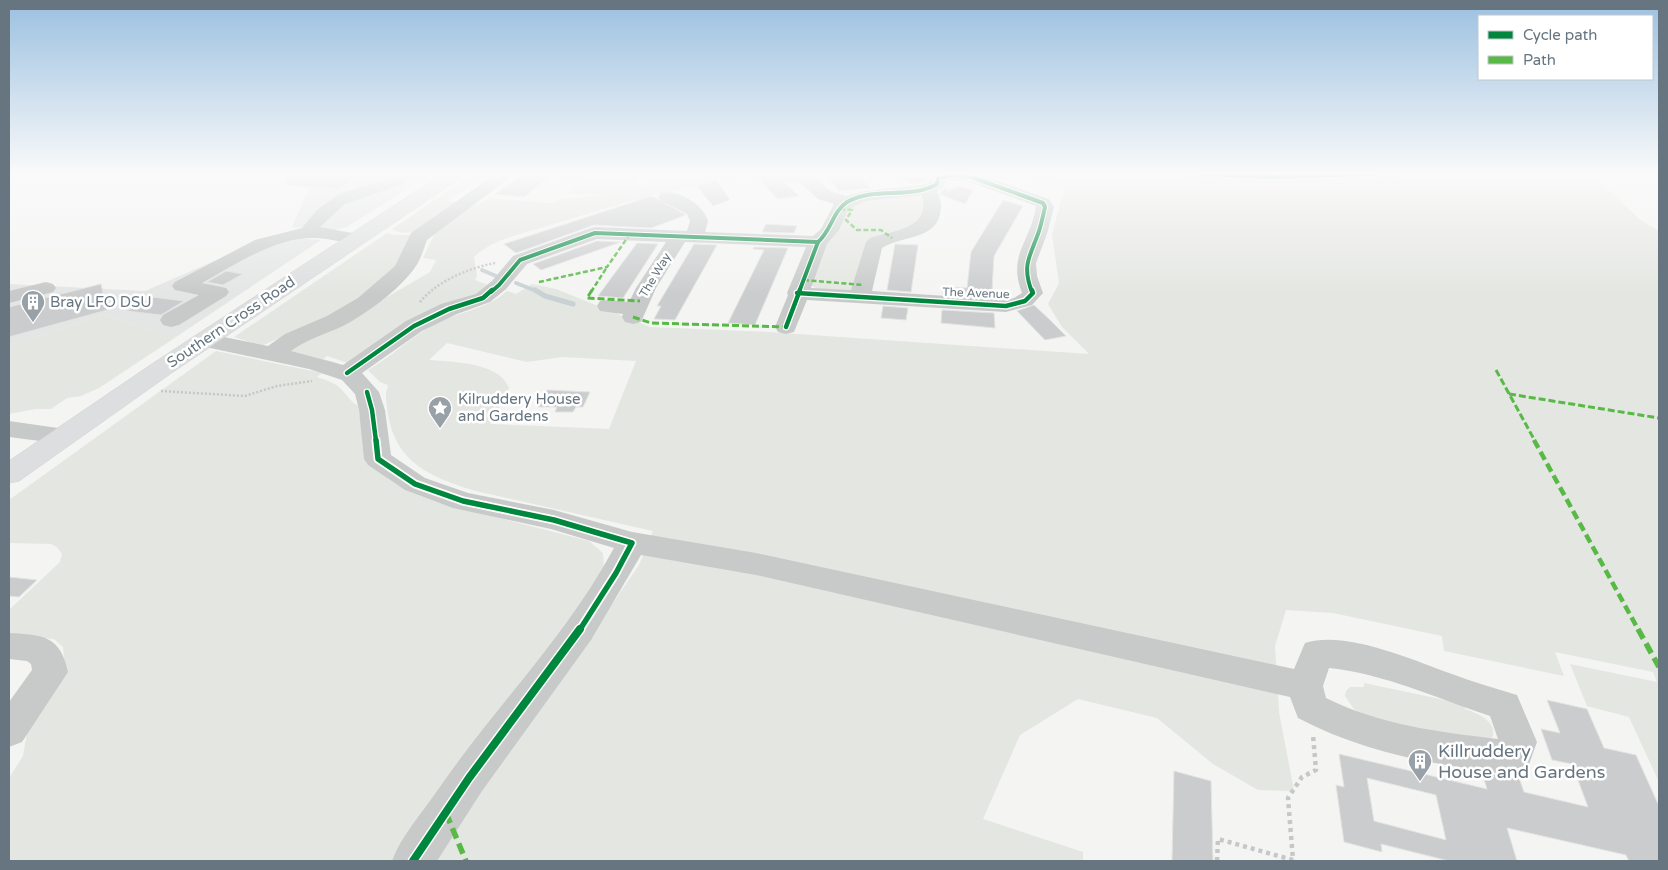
<svg xmlns="http://www.w3.org/2000/svg" width="1668" height="870" font-family="'Varela Round',sans-serif">
	<style>
		.built { fill: #e4e5e5 }
		.green { fill: #e4e6e1; fill-rule: evenodd }
		.lines { fill: none; stroke-linecap: round; stroke-linejoin: round }
		.stream-far1 { stroke: #c9d1d4; stroke-width: 4 }
		.stream { stroke: #c9d1d4; stroke-width: 5 }
		.building { fill: #cbcccd; stroke: #e3e3e2; fill-rule: evenodd }
		.major-casing { stroke: #d1d2d2; stroke-width: 1 }
		.path-far1 { stroke: #c6c7c8; stroke-width: 2.5; stroke-dasharray: 2 2; stroke-linecap: butt }
		.path { stroke: #c6c7c8; stroke-width: 4.5; stroke-dasharray: 4 4; stroke-linecap: butt }
		.minor { fill: #c8caca; fill-rule: evenodd }
		.major { fill: #dddedf; fill-rule: evenodd }
		.quiet-far3 { stroke: #58b947; stroke-width: 2.5; stroke-dasharray: 5 2.5; stroke-linecap: butt }
		.quiet-far2 { stroke: #58b947; stroke-width: 3; stroke-dasharray: 7 3; stroke-linecap: butt }
		.quiet-far1 { stroke: #58b947; stroke-width: 4.5; stroke-dasharray: 9 4.5; stroke-linecap: butt }
		.quiet { stroke: #58b947; stroke-width: 5.5; stroke-dasharray: 11 5.5; stroke-linecap: butt }
		.cycleway-far3-casing { stroke: #fff; stroke-width: 6 }
		.cycleway-far2-casing { stroke: #fff; stroke-width: 7 }
		.cycleway-far1-casing { stroke: #fff; stroke-width: 9 }
		.cycleway-casing { stroke: #fff; stroke-width: 11 }
		.cycleway-far3 { stroke: #00873e; stroke-width: 4 }
		.cycleway-far2 { stroke: #00873e; stroke-width: 4.5 }
		.cycleway-far1 { stroke: #00873e; stroke-width: 5.5 }
		.cycleway { stroke: #00873e; stroke-width: 8 }
		.labels { text-anchor: middle; stroke-width: 5; stroke-linejoin: round; paint-order: stroke }
		.far-street-label { font-size: 12px; fill: #667580; stroke: #fff }
		.poi-label { font-size: 15px; fill: #667580; stroke: #fff; text-anchor: start }
		.street-label { font-size: 15px; fill: #667580; stroke: #fff }
		.near-poi-label { font-size: 18px; fill: #667580; stroke: #fff; text-anchor: start }
	</style>
	<rect width="100%" height="100%" fill="#f4f4f3"/>
	<g class="built">
		<path d="M316 173H432L347 227 334 230 292 227Z"/>
		<path d="M274 235 321 240 176 337 103 315 9 345V284L145 291Z"/>
	</g>
	<g class="green">
		<path d="M475 173H488L448 201 458 202C440 215 415 243 392 229Z"/>
		<path d="M587 173H597L609 178 636 176 633 184 645 188 650 175 656 173H763C688 185 623 202 551 225 525 233 494 238 474 257L477 276 475 280 491 286 485 291 348 363 327 356 323 359 338 363 335 365 282 351 334 328 430 272 436 260 423 258 437 229 471 204H478L490 198 550 203 562 199 609 195 565 193 584 183 558 179Z"/>
		<path d="M1021 173H1143L1262 182H1318L1430 177 1456 173H1589L1598 179 1639 219 1659 231V782L1629 717 1587 706 1570 664 1657 682 1653 672 1555 652 1564 676 1444 651 1442 636 1333 613 1286 610 1275 646 1279 712 1294 791 1258 790 1213 764 1157 718 1078 699 1020 735 983 819 1083 852V861H434L488 778 545 702 639 565 653 531 476 491C422 475 389 458 386 396 385 392 388 389 388 385L380 382 368 370C391 357 410 338 433 325 456 312 487 310 507 291L516 294 532 284 556 289 650 327 768 332 1089 354 1062 327 1048 304 1059 283 1052 234 1065 186 1042 179 1021 177ZM447 343 527 362 562 357 636 361 609 429 490 424 509 388C500 362 452 362 429 360Z"/>
		<path d="M900 193 926 195 919 225 878 240 856 291 819 290 811 285C818 262 833 209 857 201 870 196 887 196 900 193Z"/>
		<path d="M387 233 395 235H413L410 252 357 305 261 346 234 337Z"/>
		<path d="M103 315 176 337 99 388 81 396 67 398 51 409H35L9 414V345Z"/>
		<path d="M216 351 322 373 317 377C326 380 336 383 343 391 348 397 351 401 358 406L365 447 372 461 388 479 408 491 437 502 589 541 603 553 604 569 404 861H9V778L23 756 29 722 65 668 63 647 54 639 9 636V610L60 562 62 554 57 547 51 544 9 543V500Z"/>
		<path d="M1364 683 1464 704 1465 709C1478 713 1501 724 1491 740L1371 722 1354 709 1345 696 1346 691 1350 687H1364Z"/>
	</g>
	<g class="lines">
		<g class="stream-far1">
			<path d="M482 270 496 276"/>
			<path d="M516 283 539 292"/>
		</g>
		<path class="stream" d="M535 290 545 296 573 304"/>
	</g>
	<g class="building">
		<path d="M286 173H363L339 189 286 185Z"/>
		<path d="M525 173H554L524 197 495 194Z"/>
		<path d="M752 173H774L799 196 778 199Z"/>
		<path d="M825 173H857L870 188 839 191Z"/>
		<path d="M887 173H930L928 181 912 184Z"/>
		<path d="M717 181 730 200 713 206 696 185Z"/>
		<path d="M947 184V191L958 186 973 190 965 204 941 195 940 192 945 189Z"/>
		<path d="M652 196 686 215 651 228 594 225 516 253 504 244Z"/>
		<path d="M1003 200 1023 206 994 256 992 290H994V297L943 294V287L967 288 971 252Z"/>
		<path d="M766 224 797 226 794 233 762 232Z"/>
		<path d="M597 241 621 242 541 270 533 264Z"/>
		<path d="M637 243 658 244 623 298 598 296Z"/>
		<path d="M694 244 717 245 675 320 654 319 661 306H657Z"/>
		<path d="M895 244 918 245 911 292 887 290Z"/>
		<path d="M754 247 788 248 755 325 728 323 764 250 753 249Z"/>
		<path d="M226 271 243 274 223 285 207 282Z"/>
		<path d="M101 284 107 310 9 337V307Z"/>
		<path d="M152 297 184 301 161 315 127 311Z"/>
		<path d="M1034 305 1050 320 1066 336 1045 340 1017 311Z"/>
		<path d="M883 306 908 308 906 320 881 318Z"/>
		<path d="M942 310 994 313 995 328 941 323Z"/>
		<path d="M547 390 590 392 583 407H576L573 412H555L557 407H538Z"/>
		<path d="M9 577 37 580 19 597 9 596Z"/>
		<path d="M1547 700 1587 709 1604 748 1636 755 1659 806V861H1629L1626 855 1507 828 1517 861H1449L1381 844 1382 852 1344 842 1336 785 1344 787 1339 754 1487 789 1482 773 1513 777 1518 775 1524 792 1588 807 1572 764 1552 760 1541 729 1560 733ZM1367 778 1436 795 1446 840 1374 821Z"/>
		<path d="M1174 771 1211 781 1213 861H1172Z"/>
	</g>
	<g class="lines">
		<g class="major-casing">
			<g id="major">
				<path d="M444 173H465L462 177 170 374 19 481 9 483V461L152 364Z"/>
				<path d="M1175 173H1407L1404 177 1398 178 1274 182 1184 178 1178 177Z"/>
			</g>
		</g>
		<g class="path-far1">
			<path d="M420 302C437 281 469 268 495 263"/>
			<path d="M161 391 245 396 277 386 312 381"/>
		</g>
		<path class="path" d="M1217 861 1218 839 1293 860 1288 798 1302 777 1316 770 1313 735"/>
		<g class="minor">
			<path d="M400 173H419L403 184 345 204 320 227 363 235 365 239 363 243 356 245C342 242 328 238 314 238 277 236 233 266 202 283L226 288 229 292 226 296 179 325 171 327 163 325 160 320 163 315 199 295 175 290 172 286 175 282 255 240 302 228 318 209 339 194 384 180Z"/>
			<path d="M497 173H516L427 240C423 252 419 264 410 274 392 295 367 313 343 326 326 334 307 339 291 351L343 365 406 321 441 304 476 294 492 281 513 256 588 229 595 227 687 231 690 221 687 214 661 201 658 197 661 193C678 189 703 204 708 221L705 232 813 236 821 229 834 204 818 199 798 181H783L781 177 785 173H810L830 191 846 196 865 191 922 185 929 182 932 174 937 173H975L1049 199 1054 207 1047 234 1036 263 1037 276 1043 293 1032 305 1006 312 807 300 794 332 786 334 778 332 775 327 788 295 787 293 806 247 685 242 656 288 641 322 633 324 625 322 622 317 623 314 600 311 597 306 600 301 608 300 629 302 636 288 666 242 597 239 527 264 506 289 490 302 457 314 422 331 362 373 379 392 385 410 391 455 425 478 468 493 554 510 632 532 756 553 1294 669 1305 643C1346 630 1412 660 1452 674 1473 682 1495 688 1517 695L1537 742 1527 770 1513 775C1438 765 1366 754 1298 718L1290 697 756 575 641 555 591 640 482 791 437 861H392C401 836 422 813 437 791 494 708 566 637 614 548L551 529 453 508 405 490 368 465 364 459 359 410 355 394 342 380 309 369 196 345 193 340 196 335 204 333 268 346 285 334 327 316 358 298 395 266 411 233ZM956 180 966 181 1036 206C1031 242 1007 254 1022 293L1014 298 1006 300 872 291 882 248C900 236 935 240 940 214 942 206 941 198 937 191L943 188 946 181ZM922 195C931 229 894 230 870 238L866 242 851 290 811 288 827 244 839 230 848 210 865 201ZM1329 668C1385 674 1436 698 1490 716L1498 739C1439 732 1380 725 1326 698L1323 686Z"/>
			<path d="M46 282 53 284 56 288 53 292 9 303V291Z"/>
			<path d="M9 421 72 430 76 436 72 442 63 444 9 437Z"/>
			<path d="M9 633C43 635 60 635 68 672L22 742 9 747V702L32 670 31 664 27 661 9 659Z"/>
		</g>
		<use href="#major" class="major"/>
		<g class="quiet-far3">
			<path d="M840 209 852 210 846 220 857 230H881L892 238"/>
			<path d="M804 280 863 285"/>
			<path d="M539 282 607 267 630 234"/>
			<path d="M591 292 607 267"/>
		</g>
		<g class="quiet-far2">
			<path d="M592 290 587 298 640 301"/>
			<path d="M633 317 651 323 786 327"/>
			<path d="M1496 370 1535 441"/>
			<path d="M1509 394 1659 418"/>
		</g>
		<path class="quiet-far1" d="M1534 440 1639 631"/>
		<g class="quiet">
			<path d="M1638 629 1659 667"/>
			<path d="M446 813 466 861"/>
		</g>
		<g class="cycleway-far3-casing">
			<g id="cycleway-far3">
				<path d="M1184 173 1274 177 1398 173"/>
				<path d="M818 242C831 231 833 211 847 202 874 186 910 200 937 184L938 178 956 175 971 177 1043 203 1045 207C1043 216 1041 226 1038 234 1029 258 1022 266 1032 292"/>
				<path d="M491 292 499 285 520 260 595 233 818 242 799 292"/>
			</g>
		</g>
		<g class="cycleway-far2-casing">
			<g id="cycleway-far2">
				<path d="M797 293 1006 306 1025 301 1033 293 1032 290"/>
				<path d="M786 327 800 290"/>
				<path d="M347 373 414 326 449 309 483 298 492 290"/>
				<path d="M367 392 372 410 376 441"/>
			</g>
		</g>
		<g class="cycleway-far1-casing">
			<path id="cycleway-far1" d="M376 440 378 459 415 484 463 501 554 520 632 543 616 573 579 631"/>
		</g>
		<g class="cycleway-casing">
			<path id="cycleway" d="M413 861 469 778 580 629"/>
		</g>
		<use href="#cycleway-far3" class="cycleway-far3"/>
		<use href="#cycleway-far2" class="cycleway-far2"/>
		<use href="#cycleway-far1" class="cycleway-far1"/>
		<use href="#cycleway" class="cycleway"/>
	</g>
	<linearGradient id="sky" x2="0" y2="1"><stop stop-color="#9bc0e0"/><stop offset="0.59" stop-color="#fafafa"/><stop offset="1" stop-color="#fafafa" stop-opacity="0"/></linearGradient>
	<rect width="1668" height="295" fill="url(#sky)"/>
	<defs>
		<g id="building-pin" transform="scale(1.25)"><path d="M0 17L-7.5 6A9.5 9.5 0 1 1 7.5 6Z" fill="#98a1a8" stroke="#fff"/><path d="M-4-6H4V6H1V3H-1V6H-4ZM-2.5-4.3h1.7v1.8h-1.7ZM.8-4.3h1.7v1.8H.8ZM-2.5-1h1.7V.8h-1.7ZM.8-1h1.7V.8H.8Z" fill="#fff"/></g>
		<g id="sight-pin" transform="scale(1.25)"><path d="M0 17L-7.5 6A9.5 9.5 0 1 1 7.5 6Z" fill="#98a1a8" stroke="#fff"/><path d="M0-6L1.8-2.2L6-1.7L2.9 1.2L3.7 5.4L0 3.3L-3.7 5.4L-2.9 1.2L-6-1.7L-1.8-2.2Z" fill="#fff"/></g>
	</defs>
	<g fill-rule="evenodd">
		<use href="#building-pin" x="33" y="302"/>
		<use href="#sight-pin" x="440" y="408"/>
		<use href="#building-pin" x="1420" y="761"/>
	</g>
	<g class="labels">
		<g class="far-street-label">
			<text transform="translate(655 275) rotate(-59)" y="4">The Way</text>
			<text transform="translate(976 293) rotate(2)" y="4">The Avenue</text>
		</g>
		<g class="poi-label">
			<text x="50" y="307">Bray LFO DSU</text>
			<text x="458" y="404">Kilruddery House<tspan x="458" dy="17">and Gardens</tspan></text>
		</g>
		<g class="street-label">
			<text transform="translate(231 322) rotate(-34)" y="5">Southern Cross Road</text>
		</g>
		<g class="near-poi-label">
			<text x="1438" y="757">Killruddery<tspan x="1438" dy="21">House and Gardens</tspan></text>
		</g>
	</g>
	<rect width="1668" height="870" fill="none" stroke="#667580" stroke-width="20"/>
	<rect x="1478" y="15" width="175" height="65" fill="#ffffff" stroke="#c2c8cc"/>
	<rect x="1488" y="31" width="25" height="8" fill="#00873e" stroke="#c2c8cc"/>
	<text x="1523" y="40" font-size="15" fill="#667580">Cycle path</text>
	<rect x="1488" y="56" width="25" height="8" fill="#58b947" stroke="#c2c8cc"/>
	<text x="1523" y="65" font-size="15" fill="#667580">Path</text>
</svg>
